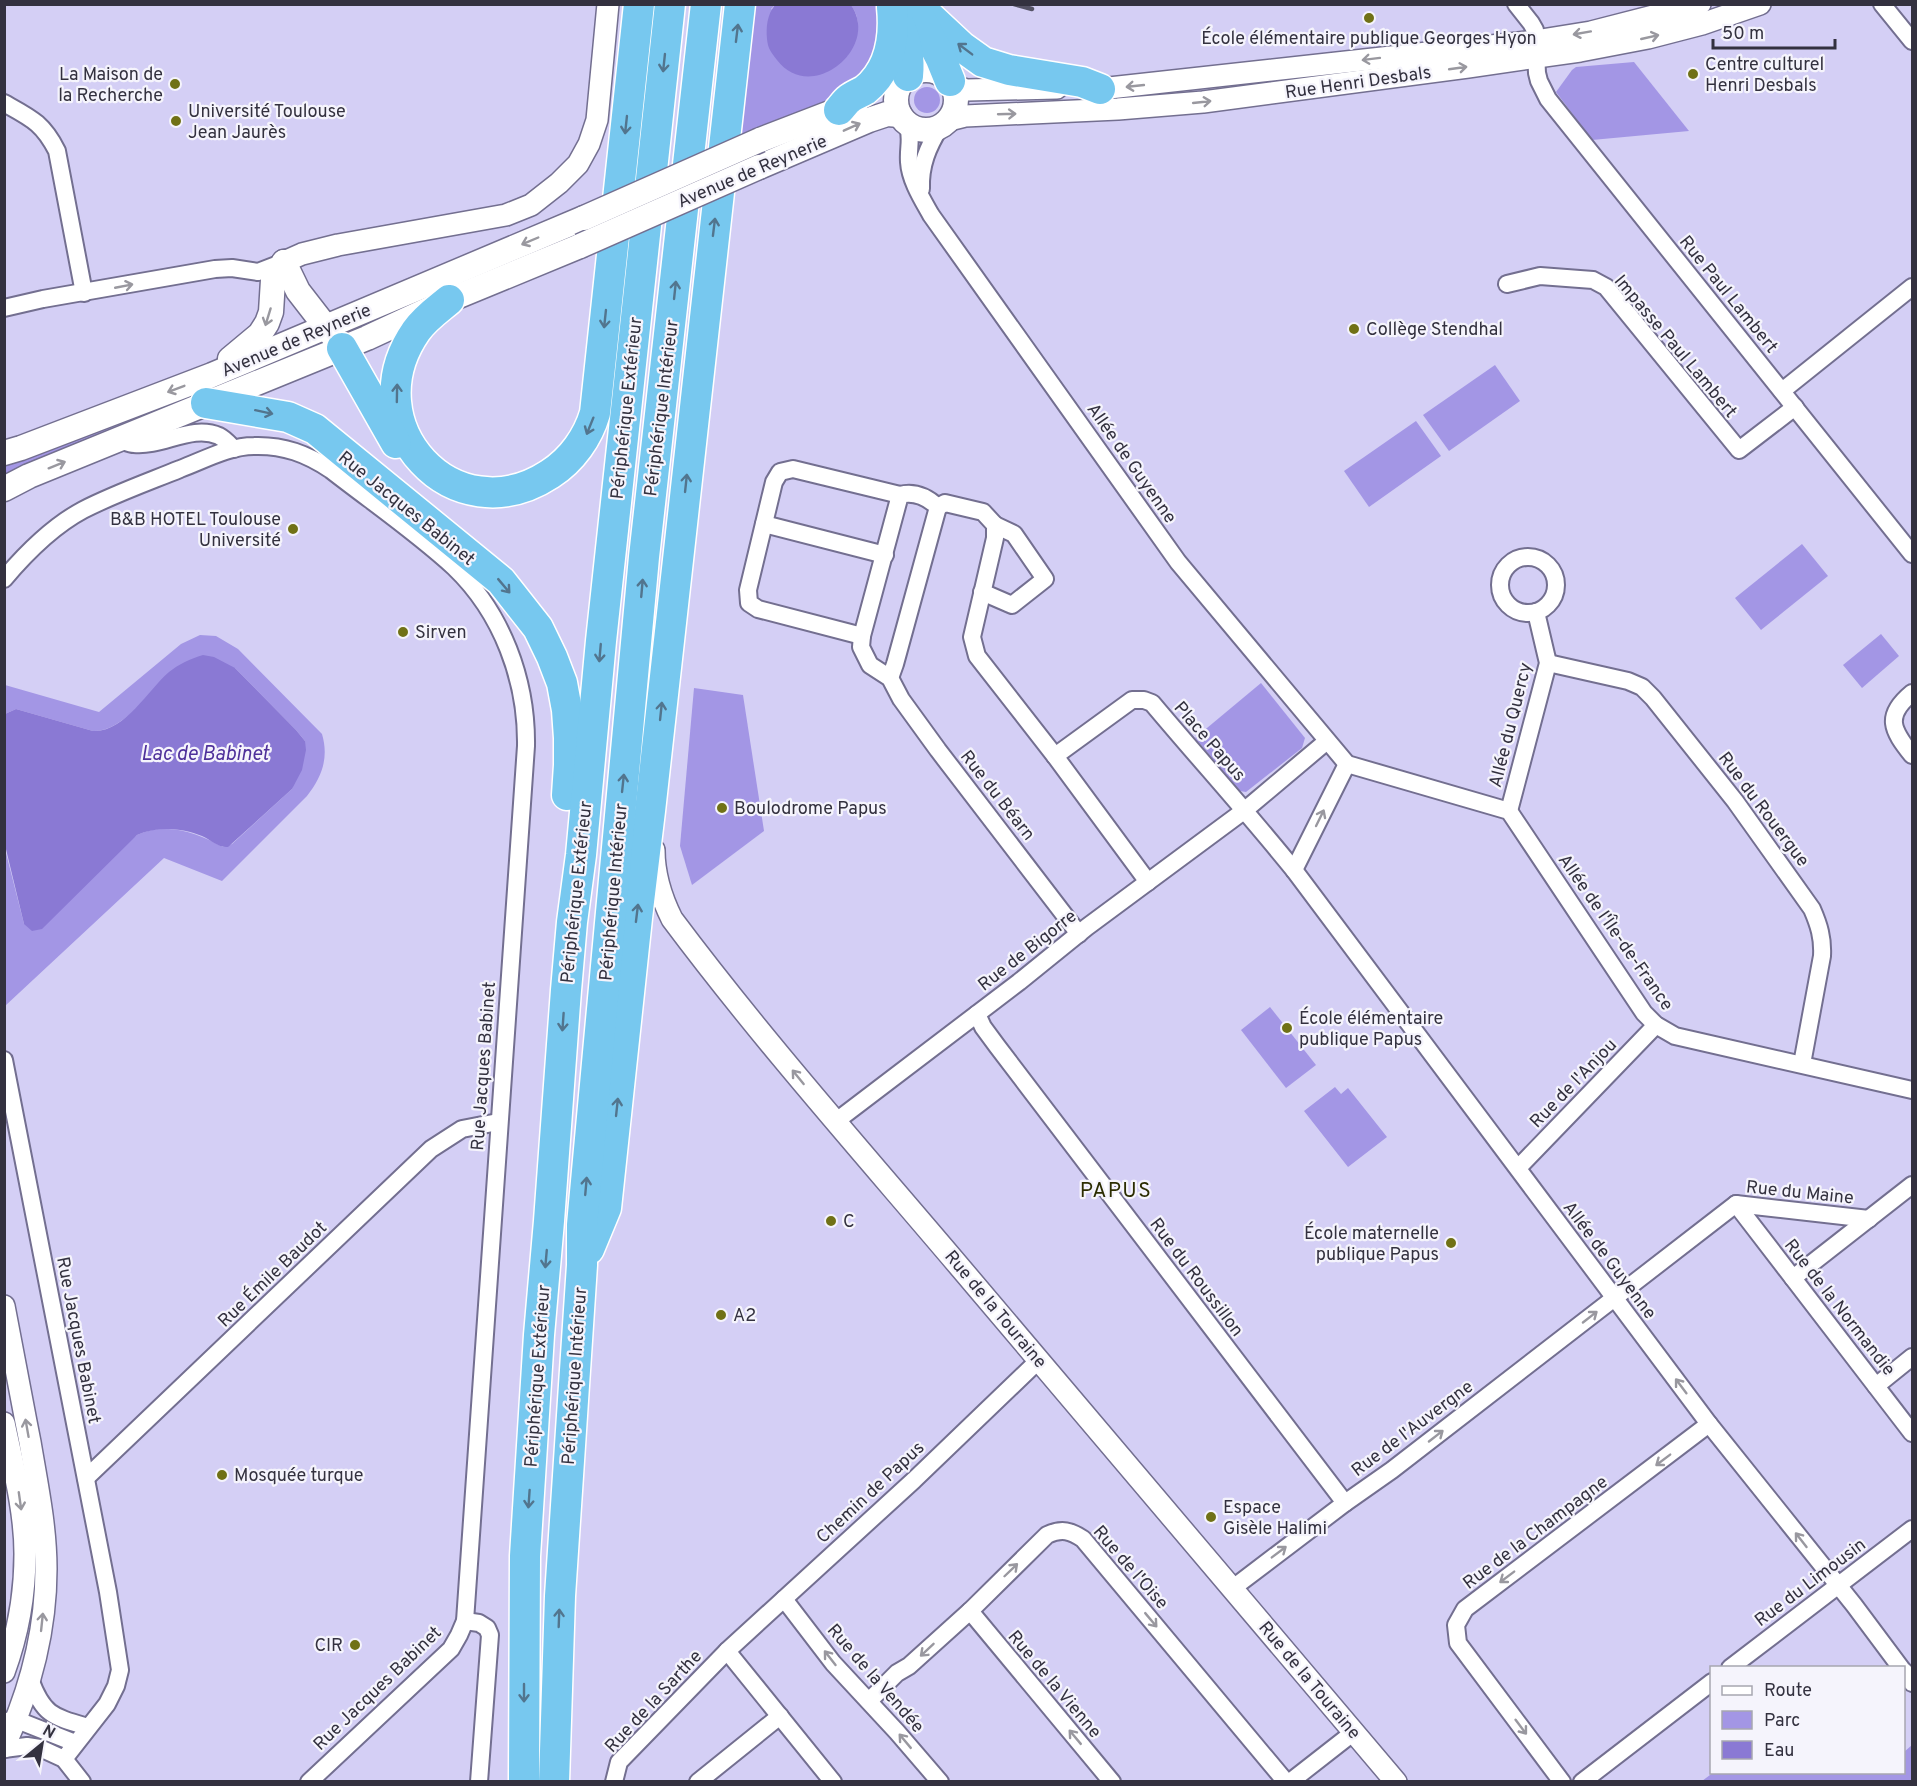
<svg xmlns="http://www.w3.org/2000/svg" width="1917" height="1786" font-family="Overpass,sans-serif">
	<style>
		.green { fill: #a396e5 }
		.water { fill: #8a79d4 }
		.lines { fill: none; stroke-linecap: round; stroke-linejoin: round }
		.minor-casing { stroke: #736f90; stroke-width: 20 }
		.tertiary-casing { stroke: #736f90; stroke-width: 24 }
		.secondary-casing { stroke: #736f90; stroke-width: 27 }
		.motorway-casing { stroke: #fff; stroke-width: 33 }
		.minor { stroke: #fff; stroke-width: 16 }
		.tertiary { stroke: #fff; stroke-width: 21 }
		.secondary { stroke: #fff; stroke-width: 24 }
		.motorway { stroke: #77c8ef; stroke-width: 30 }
		.rail { stroke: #555366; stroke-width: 4.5 }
		.secondary-bridge-casing { stroke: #736f90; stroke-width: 27; stroke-linecap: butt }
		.secondary-bridge { stroke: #fff; stroke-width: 24 }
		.oneway { stroke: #52758e }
		.oneway2 { stroke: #99989f }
		.poi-dot { fill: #707116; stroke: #f5f4fc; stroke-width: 2 }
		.labels { text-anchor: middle; stroke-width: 4.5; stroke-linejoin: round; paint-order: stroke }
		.poi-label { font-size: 18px; fill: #33313f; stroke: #f5f4fc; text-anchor: start }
		.street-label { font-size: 18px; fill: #33313f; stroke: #f5f4fc }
		.water-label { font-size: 20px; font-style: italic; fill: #4f319b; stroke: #f5f4fc }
		.quarter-label { font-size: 21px; letter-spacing: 1.5px; fill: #2c2d02; stroke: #f5f4fc }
	</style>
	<rect width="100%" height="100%" fill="#d4cff5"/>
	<g class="green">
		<path d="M751 5H775L771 9 847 56C858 39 863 22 851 5H879L882 51 840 98 734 141Z"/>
		<path d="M1634 62 1689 131 1592 140 1556 92 1572 70 1576 67Z"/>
		<circle cx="927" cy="100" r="13"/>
		<path d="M1495 365 1520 401 1449 451 1423 415Z"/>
		<path d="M183 395 186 401 5 480 4 463Z"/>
		<path d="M1416 421 1441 456 1369 507 1344 471Z"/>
		<path d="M1802 544 1828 576 1761 630 1735 598Z"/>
		<path d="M1881 634 1899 656 1862 688 1843 665Z"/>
		<path d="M200 635 216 636 238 649 322 734C329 758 322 777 307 796L222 881 164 858 5 1006 4 845 24 924 137 835C166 821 197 833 223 847L232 844 292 789 305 741 296 730 235 668 169 673C151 692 121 733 93 731L16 709 5 714V685L99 712 181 644Z"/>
		<path d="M1261 683 1305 738 1302 748 1246 792 1240 791 1195 738Z"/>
		<path d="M694 688 743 695 764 831 692 885 680 846Z"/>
		<path d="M1270 1007 1316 1065 1286 1088 1241 1030Z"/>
		<path d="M1335 1087 1341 1094 1348 1088 1387 1137 1348 1167 1304 1111Z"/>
		<path d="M1912 1745V1781H1702L1714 1772H1904V1752Z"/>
	</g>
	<g class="water">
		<path d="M851 5C881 48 811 105 777 60 771 52 768 49 767 39 766 27 767 15 775 5Z"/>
		<path d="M203 655 214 657 235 668 296 730 305 741 306 750 302 770 292 789 228 847C219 848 211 840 202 836 182 828 157 826 137 835L42 929 32 931 24 924 5 845V714L16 709 93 731C124 733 148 690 169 672 179 664 190 659 203 655Z"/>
	</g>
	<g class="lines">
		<g class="minor-casing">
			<g id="minor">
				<path d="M1516 4 1531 23 1535 30 1537 73 1539 81 1548 99 1912 554"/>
				<path d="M1882 4 1912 41"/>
				<path d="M4 103C31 118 43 123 57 151L84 293"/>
				<path d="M908 124C912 140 908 147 909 162 910 180 922 199 931 215L1178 562 1347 764 1509 811 1644 1013 1656 1025 1675 1036 1912 1090"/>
				<path d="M921 189C920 165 928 147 940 127"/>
				<path d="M1507 284 1540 276 1593 280 1606 287 1739 450 1795 407"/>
				<path d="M4 308 43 299 215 269 232 268 258 272 284 262"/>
				<path d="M1782 391 1912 287"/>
				<path d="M120 440C124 441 129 444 134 444 162 447 192 424 219 436 225 439 230 445 234 449"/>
				<path d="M938 507C927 497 915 491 900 495L862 636 861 647 870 665 890 678 901 699 938 750 1079 934"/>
				<path d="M938 507 945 503 983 512 995 525V538L972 637 977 656 1055 756 1148 882"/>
				<path d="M764 524 885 555"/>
				<circle cx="1528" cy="585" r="28"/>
				<path d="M4 579C26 553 53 526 83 510 114 494 148 482 180 469 204 460 229 446 254 446 284 445 307 454 331 470 372 502 416 532 454 567 502 613 527 680 526 746L465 1621 459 1635 451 1649 309 1782"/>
				<path d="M982 592 1012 605 1045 579 1014 534 995 525"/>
				<path d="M862 636 758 609 749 603 748 590 774 482 780 472 793 469 900 495"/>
				<path d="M1548 663 1628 681 1642 687 1653 698 1735 801 1812 909C1819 925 1823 938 1822 956L1802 1064"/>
				<path d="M890 678 895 664 938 507"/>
				<path d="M1912 693C1884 716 1892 730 1912 755"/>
				<path d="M1055 756 1132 700H1144L1152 703C1199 759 1248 813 1294 870L1709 1424 1854 1605 1901 1668"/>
				<path d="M1509 811 1548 663 1536 612"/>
				<path d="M1294 870 1347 764"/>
				<path d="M977 1014 983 1027 997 1046 1345 1503"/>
				<path d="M4 1060 108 1592 120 1670 116 1686 107 1704 64 1759"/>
				<path d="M835 1122 1019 982 1087 927 1245 810 1327 741"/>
				<path d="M1518 1168 1656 1025"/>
				<path d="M1736 1204 1912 1433"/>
				<path d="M1793 1278 1912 1185"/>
				<path d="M1876 1386 1912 1357"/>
				<path d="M86 1478 431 1149 462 1129 498 1122"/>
				<path d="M1233 1588 1345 1503 1392 1470 1736 1204 1869 1219"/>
				<path d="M784 1599 833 1663 897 1732 940 1782"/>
				<path d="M970 1611 1112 1782"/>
				<path d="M465 1621 479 1623 487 1628 490 1635 479 1782"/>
				<path d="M727 1651 833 1782"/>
				<path d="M1730 1668 1912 1529"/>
				<path d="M1904 1671 1912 1683"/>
				<path d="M30 1679C43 1715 53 1717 88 1727"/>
				<path d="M869 1701 897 1673 909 1666 970 1611 1047 1535C1062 1528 1071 1531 1083 1539L1286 1782"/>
				<path d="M6 1721 17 1720 75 1743"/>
				<path d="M4 1749 27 1746 40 1748 64 1759 82 1782"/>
				<path d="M614 1782 619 1762 727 1651 914 1480 1039 1360"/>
				<path d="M698 1782 780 1716"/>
				<path d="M1290 1782 1354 1732"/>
				<path d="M1562 1782 1458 1643 1456 1625 1465 1609 1709 1424"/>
				<path d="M1582 1782 1712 1682"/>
			</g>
		</g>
		<g class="tertiary-casing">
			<g id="tertiary">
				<path d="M953 86 967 90 1057 88"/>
				<path d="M1088 89H1100L1535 41 1591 32 1700 4"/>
				<path d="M949 120 965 116 1118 109 1203 102 1468 67 1580 51 1648 38 1702 24 1760 4"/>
				<path d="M284 262 302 254 338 245 506 215 531 205 559 183 578 164 589 144 597 120 608 4"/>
				<path d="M654 850C654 875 661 897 672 919 767 1046 873 1164 975 1285 1116 1450 1256 1616 1396 1782"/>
				<path d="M4 1306C13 1352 21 1397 30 1442 37 1484 46 1526 46 1569 46 1630 30 1691 4 1747"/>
				<path d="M4 1423C13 1466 25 1510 25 1554 25 1594 18 1634 4 1672"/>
			</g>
		</g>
		<g class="secondary-casing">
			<g id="secondary">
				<circle cx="926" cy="100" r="30"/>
				<path d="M760 140 856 103"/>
				<path d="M759 167 869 120 887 114 900 115"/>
				<path d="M284 262 298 291 336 340"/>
				<path d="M230 359 260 334 267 323 271 312 273 280 284 262"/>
				<path d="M4 453 21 448 212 375 584 218"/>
				<path d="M4 489 29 476 367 338 449 300 580 246"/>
			</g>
		</g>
		<g class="motorway-casing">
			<g id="motorway">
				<path d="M916 4 962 47 983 62 1009 70 1082 82 1100 89"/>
				<path d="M920 18 941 59 950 81"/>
				<path d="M899 24C906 40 910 58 908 76"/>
				<path d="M839 110C842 107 845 102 849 99 854 95 860 93 865 90 891 69 895 37 892 7"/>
				<path d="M449 300C437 310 425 318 416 331 351 425 454 537 550 474 572 460 588 437 595 413L639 4"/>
				<path d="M342 348 396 443"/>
				<path d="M206 403 288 417 315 429 501 581 538 628 552 657 562 683 567 710 569 738V765L567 795"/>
				<path d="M589 1249 606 1208 637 918 650 811 740 4"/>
				<path d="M524 1782 525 1556 539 1335 549 1221 566 990 572 922 581 855 601 641 670 4"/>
				<path d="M554 1782 560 1596 582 1265V1225L644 557 706 4"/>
			</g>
		</g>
		<use href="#minor" class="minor"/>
		<use href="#tertiary" class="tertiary"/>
		<use href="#secondary" class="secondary"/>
		<use href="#motorway" class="motorway"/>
		<path class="rail" d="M1014 4 1032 9"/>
		<g class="secondary-bridge-casing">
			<g id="secondary-bridge">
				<path d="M584 218 760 140"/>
				<path d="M580 246 759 167"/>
			</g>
		</g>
		<use href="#secondary-bridge" class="secondary-bridge"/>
	</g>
	<defs><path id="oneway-shaft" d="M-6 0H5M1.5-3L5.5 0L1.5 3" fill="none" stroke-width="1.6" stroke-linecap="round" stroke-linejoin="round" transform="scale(1.5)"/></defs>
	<g class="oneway">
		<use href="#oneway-shaft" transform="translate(737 33) rotate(-83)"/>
		<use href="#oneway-shaft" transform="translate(965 49) rotate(-143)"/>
		<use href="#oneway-shaft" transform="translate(664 63) rotate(96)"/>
		<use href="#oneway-shaft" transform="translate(626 125) rotate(96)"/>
		<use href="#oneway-shaft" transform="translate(714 227) rotate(-83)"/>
		<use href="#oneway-shaft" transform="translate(675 290) rotate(-84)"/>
		<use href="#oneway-shaft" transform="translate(605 319) rotate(96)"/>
		<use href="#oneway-shaft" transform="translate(397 393) rotate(-89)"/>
		<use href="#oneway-shaft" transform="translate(264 412) rotate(12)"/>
		<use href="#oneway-shaft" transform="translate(590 426) rotate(112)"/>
		<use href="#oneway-shaft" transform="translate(686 483) rotate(-84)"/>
		<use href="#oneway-shaft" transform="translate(504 586) rotate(50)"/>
		<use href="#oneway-shaft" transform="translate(642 588) rotate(-85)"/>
		<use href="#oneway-shaft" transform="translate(600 653) rotate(95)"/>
		<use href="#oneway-shaft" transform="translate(661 711) rotate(-84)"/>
		<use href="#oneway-shaft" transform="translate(623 783) rotate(-84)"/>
		<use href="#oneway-shaft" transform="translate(637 913) rotate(-83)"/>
		<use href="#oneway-shaft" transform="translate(563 1022) rotate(94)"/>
		<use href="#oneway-shaft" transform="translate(617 1107) rotate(-84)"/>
		<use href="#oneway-shaft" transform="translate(586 1186) rotate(-85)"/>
		<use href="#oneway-shaft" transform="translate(546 1259) rotate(95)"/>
		<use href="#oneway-shaft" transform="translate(529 1499) rotate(94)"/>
		<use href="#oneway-shaft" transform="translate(559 1618) rotate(-88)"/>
		<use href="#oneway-shaft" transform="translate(524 1693) rotate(90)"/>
	</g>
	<g class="oneway2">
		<use href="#oneway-shaft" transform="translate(1582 33) rotate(170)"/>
		<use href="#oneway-shaft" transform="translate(1650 37) rotate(-13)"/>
		<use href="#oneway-shaft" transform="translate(1371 59) rotate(173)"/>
		<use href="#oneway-shaft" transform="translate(1458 68) rotate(-8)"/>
		<use href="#oneway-shaft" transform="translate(1135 86) rotate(174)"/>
		<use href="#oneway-shaft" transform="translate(1202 102) rotate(-6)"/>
		<use href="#oneway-shaft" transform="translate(1007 114) rotate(-2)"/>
		<use href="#oneway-shaft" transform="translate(852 127) rotate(-24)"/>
		<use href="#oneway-shaft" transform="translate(530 241) rotate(157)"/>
		<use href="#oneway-shaft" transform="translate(124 286) rotate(-11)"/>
		<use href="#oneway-shaft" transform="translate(268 317) rotate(107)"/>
		<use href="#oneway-shaft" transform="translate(176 389) rotate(159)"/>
		<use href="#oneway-shaft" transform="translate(57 465) rotate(-22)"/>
		<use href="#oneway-shaft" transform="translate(1320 818) rotate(-64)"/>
		<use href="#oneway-shaft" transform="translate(798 1077) rotate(-129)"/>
		<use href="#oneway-shaft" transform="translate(1590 1317) rotate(-38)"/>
		<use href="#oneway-shaft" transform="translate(1681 1386) rotate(-127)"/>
		<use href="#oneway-shaft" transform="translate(27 1428) rotate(-100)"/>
		<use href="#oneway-shaft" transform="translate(1436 1436) rotate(-38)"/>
		<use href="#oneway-shaft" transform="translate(1663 1460) rotate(143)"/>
		<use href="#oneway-shaft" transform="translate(20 1501) rotate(82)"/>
		<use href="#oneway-shaft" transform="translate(1801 1540) rotate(-128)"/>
		<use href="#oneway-shaft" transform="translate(1279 1552) rotate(-37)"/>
		<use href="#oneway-shaft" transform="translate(1011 1570) rotate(-44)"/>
		<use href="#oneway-shaft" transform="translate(1507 1577) rotate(143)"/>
		<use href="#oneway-shaft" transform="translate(1151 1620) rotate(50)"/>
		<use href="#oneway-shaft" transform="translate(42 1622) rotate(-84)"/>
		<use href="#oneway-shaft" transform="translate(927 1650) rotate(137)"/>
		<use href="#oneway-shaft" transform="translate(830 1658) rotate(-128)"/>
		<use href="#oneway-shaft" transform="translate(1521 1727) rotate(53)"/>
		<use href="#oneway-shaft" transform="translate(1075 1737) rotate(-130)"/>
		<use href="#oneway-shaft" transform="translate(905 1741) rotate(-130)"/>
	</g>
	<g class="poi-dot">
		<circle cx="1369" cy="18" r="6"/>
		<circle cx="1693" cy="74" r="6"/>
		<circle cx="175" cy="84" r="6"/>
		<circle cx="176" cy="121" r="6"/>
		<circle cx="1354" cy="329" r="6"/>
		<circle cx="293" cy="529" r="6"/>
		<circle cx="403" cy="632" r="6"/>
		<circle cx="722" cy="808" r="6"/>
		<circle cx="1287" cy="1028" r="6"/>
		<circle cx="831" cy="1221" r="6"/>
		<circle cx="1451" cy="1243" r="6"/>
		<circle cx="721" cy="1315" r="6"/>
		<circle cx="222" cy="1475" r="6"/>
		<circle cx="1211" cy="1517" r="6"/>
		<circle cx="355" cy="1645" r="6"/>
	</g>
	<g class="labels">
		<g class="poi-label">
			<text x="1369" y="44" text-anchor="middle">École élémentaire publique Georges Hyon</text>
			<text x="1705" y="70">Centre culturel<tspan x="1705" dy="21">Henri Desbals</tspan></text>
			<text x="163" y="80" text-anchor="end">La Maison de<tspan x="163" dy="21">la Recherche</tspan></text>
			<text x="188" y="117">Université Toulouse<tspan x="188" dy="21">Jean Jaurès</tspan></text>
			<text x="1366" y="335">Collège Stendhal</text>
			<text x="281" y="525" text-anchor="end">B&amp;B HOTEL Toulouse<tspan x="281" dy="21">Université</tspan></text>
			<text x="415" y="638">Sirven</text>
			<text x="734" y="814">Boulodrome Papus</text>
			<text x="1299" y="1024">École élémentaire<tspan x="1299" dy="21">publique Papus</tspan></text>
			<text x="843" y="1227">C</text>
			<text x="1439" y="1239" text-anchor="end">École maternelle<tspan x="1439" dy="21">publique Papus</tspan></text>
			<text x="733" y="1321">A2</text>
			<text x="234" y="1481">Mosquée turque</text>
			<text x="1223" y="1513">Espace<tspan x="1223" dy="21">Gisèle Halimi</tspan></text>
			<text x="343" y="1651" text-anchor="end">CIR</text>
		</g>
		<g class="street-label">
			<text transform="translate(1358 82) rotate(-8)" y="6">Rue Henri Desbals</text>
			<text transform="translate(752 171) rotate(-23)" y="6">Avenue de Reynerie</text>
			<text transform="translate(1729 294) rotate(51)" y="6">Rue Paul Lambert</text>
			<text transform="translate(296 340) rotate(-23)" y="6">Avenue de Reynerie</text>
			<text transform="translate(1676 346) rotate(50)" y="6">Impasse Paul Lambert</text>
			<text transform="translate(626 408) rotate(-84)" y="6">Périphérique Extérieur</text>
			<text transform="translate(661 408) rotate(-83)" y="6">Périphérique Intérieur</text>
			<text transform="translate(1132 463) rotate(55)" y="6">Allée de Guyenne</text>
			<text transform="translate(407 508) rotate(39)" y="6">Rue Jacques Babinet</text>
			<text transform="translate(1510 725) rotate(-76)" y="6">Allée du Quercy</text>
			<text transform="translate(1210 741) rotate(49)" y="6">Place Papus</text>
			<text transform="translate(998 795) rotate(52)" y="6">Rue du Béarn</text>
			<text transform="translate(1764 809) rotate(53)" y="6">Rue du Rouergue</text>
			<text transform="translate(576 892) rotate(-84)" y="6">Périphérique Extérieur</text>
			<text transform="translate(613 892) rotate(-85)" y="6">Périphérique Intérieur</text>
			<text transform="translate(1616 932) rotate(55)" y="6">Allée de l'Île-de-France</text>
			<text transform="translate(1027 950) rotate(-38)" y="6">Rue de Bigorre</text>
			<text transform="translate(483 1066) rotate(-86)" y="6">Rue Jacques Babinet</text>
			<text transform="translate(1573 1083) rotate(-46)" y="6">Rue de l'Anjou</text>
			<text transform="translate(1800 1192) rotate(6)" y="6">Rue du Maine</text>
			<text transform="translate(1610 1260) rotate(53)" y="6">Allée de Guyenne</text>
			<text transform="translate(272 1274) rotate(-44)" y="6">Rue Émile Baudot</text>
			<text transform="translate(1197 1277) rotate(53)" y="6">Rue du Roussillon</text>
			<text transform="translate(1840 1307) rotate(52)" y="6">Rue de la Normandie</text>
			<text transform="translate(996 1309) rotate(50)" y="6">Rue de la Touraine</text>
			<text transform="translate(79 1340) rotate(79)" y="6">Rue Jacques Babinet</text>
			<text transform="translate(537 1376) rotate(-86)" y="6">Périphérique Extérieur</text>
			<text transform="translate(574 1376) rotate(-86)" y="6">Périphérique Intérieur</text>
			<text transform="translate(1412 1428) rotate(-37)" y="6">Rue de l'Auvergne</text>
			<text transform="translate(870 1492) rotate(-43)" y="6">Chemin de Papus</text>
			<text transform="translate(1535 1532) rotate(-37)" y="6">Rue de la Champagne</text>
			<text transform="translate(1131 1567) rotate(49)" y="6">Rue de l'Oise</text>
			<text transform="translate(1810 1582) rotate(-37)" y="6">Rue du Limousin</text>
			<text transform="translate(876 1678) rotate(49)" y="6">Rue de la Vendée</text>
			<text transform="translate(1310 1680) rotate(50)" y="6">Rue de la Touraine</text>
			<text transform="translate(1055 1684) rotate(50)" y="6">Rue de la Vienne</text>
			<text transform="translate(377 1688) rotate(-44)" y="6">Rue Jacques Babinet</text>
			<text transform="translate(653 1701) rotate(-47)" y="6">Rue de la Sarthe</text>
		</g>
		<g class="water-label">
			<text x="205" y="760">Lac de Babinet</text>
		</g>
		<g class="quarter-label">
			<text x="1116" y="1197">PAPUS</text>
		</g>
	</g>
	<rect width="1917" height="1786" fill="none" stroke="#33313f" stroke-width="12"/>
	<rect x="1710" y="1666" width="195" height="108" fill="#f5f4fc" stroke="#a7a6b0" stroke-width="1.5"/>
	<rect x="1722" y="1686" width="30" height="9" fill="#ffffff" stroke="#a7a6b0" stroke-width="1.5"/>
	<text x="1764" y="1696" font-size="18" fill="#33313f">Route</text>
	<rect x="1722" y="1711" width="30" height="18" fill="#a396e5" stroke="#a7a6b0" stroke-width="1.5"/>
	<text x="1764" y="1726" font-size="18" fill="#33313f">Parc</text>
	<rect x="1722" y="1741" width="30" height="18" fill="#8a79d4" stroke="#a7a6b0" stroke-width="1.5"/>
	<text x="1764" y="1756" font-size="18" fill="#33313f">Eau</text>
	<g transform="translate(42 1744) rotate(30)" stroke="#f5f4fc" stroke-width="4.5" paint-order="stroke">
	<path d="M0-4.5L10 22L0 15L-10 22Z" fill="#33313f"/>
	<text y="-9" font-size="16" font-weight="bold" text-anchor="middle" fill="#33313f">N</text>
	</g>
	<path d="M1713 39v9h122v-9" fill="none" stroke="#33313f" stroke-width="3"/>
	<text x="1722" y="39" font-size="18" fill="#33313f" stroke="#f5f4fc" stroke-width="4.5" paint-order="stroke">50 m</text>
</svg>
